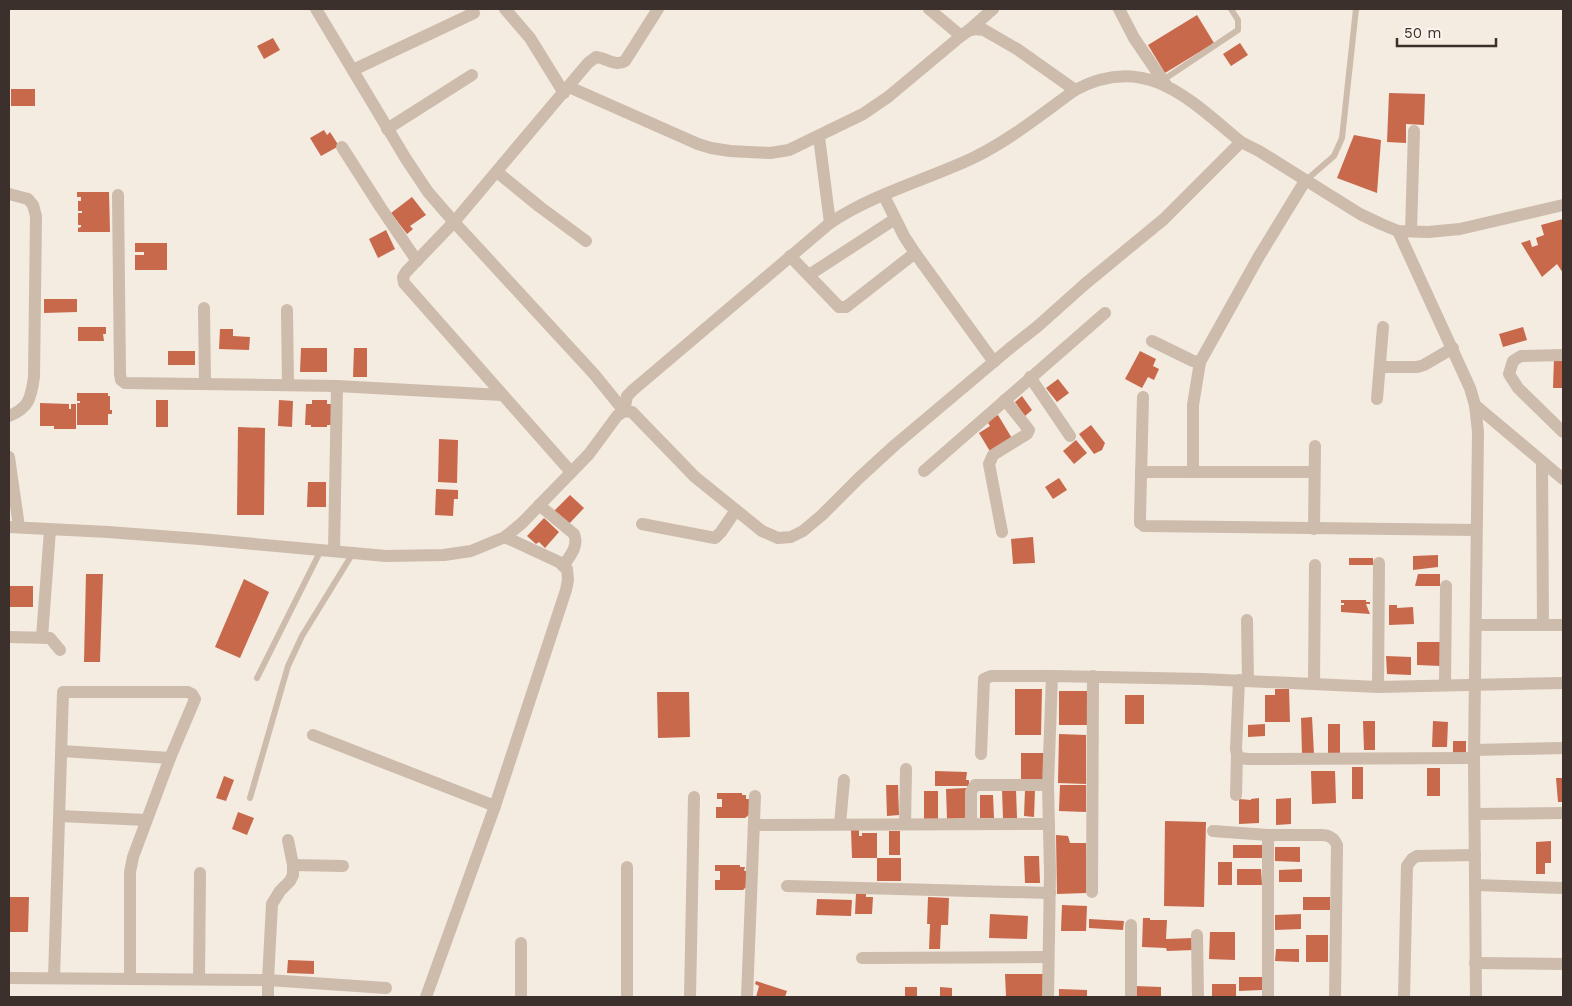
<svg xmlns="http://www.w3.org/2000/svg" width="1572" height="1006" font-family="'Work Sans',sans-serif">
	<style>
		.building { fill: #c8694b }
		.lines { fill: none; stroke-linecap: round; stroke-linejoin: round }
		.service { stroke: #cdbbac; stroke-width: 6 }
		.minor { stroke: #cdbbac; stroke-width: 12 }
		.tertiary { stroke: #cdbbac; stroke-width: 12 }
	</style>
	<rect width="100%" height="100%" fill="#f4ebe1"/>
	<g class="building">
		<path d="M1197 15 1214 43 1165 73 1148 45Z"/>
		<path d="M273 38 280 50 264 59 257 46Z"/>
		<path d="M1240 43 1248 55 1231 66 1223 54Z"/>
		<rect x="11" y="89" width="24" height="17"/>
		<path d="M1389 93 1425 94 1424 125 1406 124V143L1387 142Z"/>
		<path d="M324 130 327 135 330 132 339 146 321 156 310 138Z"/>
		<path d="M1354 135 1381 140 1377 193 1337 178Z"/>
		<path d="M77 192H109L110 232H78V228L81 227V225H78V213H82V211H78V201H81V197H77Z"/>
		<path d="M412 197 426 215 410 226 413 229 407 234 391 213Z"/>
		<path d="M1563 219V273L1557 264 1542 277 1521 243 1530 240 1532 247 1538 245 1536 238 1544 235 1541 225Z"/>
		<path d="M386 230 395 249 378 258 369 239Z"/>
		<path d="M135 243H167V270H135V255H144V252H135Z"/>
		<path d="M44 299H77V312L44 313Z"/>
		<path d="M78 327H106V334H103L104 341H78Z"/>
		<path d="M1523 327 1527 340 1503 347 1499 334Z"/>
		<path d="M220 329H233V336L250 337 249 350 219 349Z"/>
		<path d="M301 348H327V372H300Z"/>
		<path d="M354 348H367V377H353Z"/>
		<rect x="168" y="351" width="27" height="14"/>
		<path d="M1140 351 1156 359 1153 366 1159 369 1154 380 1148 377 1142 388 1125 379Z"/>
		<path d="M1554 358 1563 359V388H1553Z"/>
		<path d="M1058 379 1069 393 1057 402 1046 388Z"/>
		<path d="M77 393H108V396H110V410H112V414H108V425H77V403H80V401H77Z"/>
		<path d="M1022 396 1032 410 1025 416 1015 402Z"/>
		<rect x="156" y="400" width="12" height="27"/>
		<path d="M279 400 293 401 292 427 278 426Z"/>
		<path d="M312 400H327V404H332V425H327V427H311V425H305L306 404H312Z"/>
		<path d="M40 403 69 404V409H71V404H76V429H54V426H40Z"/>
		<path d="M998 415 1013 440 991 453 979 433 990 426 987 421Z"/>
		<path d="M1091 425 1105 443 1102 450 1094 454 1079 434Z"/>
		<path d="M238 427 265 428 264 515H237Z"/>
		<path d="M439 439 458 440 457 483 438 482Z"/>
		<path d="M1076 440 1087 453 1074 464 1063 451Z"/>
		<path d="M1059 478 1067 490 1053 499 1045 487Z"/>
		<path d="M308 482H326V507H307Z"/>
		<path d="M436 489 458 490V499H454L453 516 435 515Z"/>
		<path d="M570 495 584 508 566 527 552 513Z"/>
		<path d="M544 518 559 532 545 548 539 542 536 544 527 536Z"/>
		<path d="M1033 537 1035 563 1013 564 1011 539Z"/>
		<path d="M1438 555V567L1413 570V556Z"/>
		<rect x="1349" y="558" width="24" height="7"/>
		<path d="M86 574H103L100 662H84Z"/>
		<path d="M1418 574H1440V586H1415Z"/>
		<path d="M244 579 269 592 240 658 215 647Z"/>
		<rect x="9" y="586" width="24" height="21"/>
		<path d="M1341 600H1366V602H1370V604H1366L1370 614 1341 612V605H1344V603H1341Z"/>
		<path d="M1389 605H1397V608L1413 607 1414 624 1389 625Z"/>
		<path d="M1417 642H1442L1441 666 1417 665Z"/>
		<path d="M1386 656 1411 657V675L1387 674Z"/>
		<path d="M1015 689H1042L1041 735H1015Z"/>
		<path d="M1275 689H1289L1290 722H1265V695H1275Z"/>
		<rect x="1059" y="691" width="28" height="34"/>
		<path d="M657 692H689L690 737 658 738Z"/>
		<rect x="1125" y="695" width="19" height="29"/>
		<path d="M1312 717 1314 754H1302L1301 718Z"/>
		<path d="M1363 721H1375V750H1364Z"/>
		<path d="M1433 721 1448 722 1447 747H1432Z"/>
		<path d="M1265 724V736L1248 737V725Z"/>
		<rect x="1328" y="724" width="12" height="30"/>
		<path d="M1059 734 1086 735V784L1058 783Z"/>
		<rect x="1453" y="741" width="13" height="12"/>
		<rect x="1021" y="753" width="23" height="27"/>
		<rect x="1352" y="767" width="11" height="32"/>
		<rect x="1427" y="768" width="13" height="28"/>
		<path d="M935 771 967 772 966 780H969V786H935Z"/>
		<path d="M1311 771H1335L1336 803 1312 804Z"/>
		<path d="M224 776 234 780 226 801 216 798Z"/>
		<path d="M1556 778H1563V802H1558Z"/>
		<path d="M886 785H898L899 815 887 816Z"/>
		<path d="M1060 785H1086V812L1059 811Z"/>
		<path d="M966 788 967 818 947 819 946 789Z"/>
		<path d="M1002 790H1016L1017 818H1003Z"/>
		<path d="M1025 790H1035L1034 817 1024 816Z"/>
		<rect x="924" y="791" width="14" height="28"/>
		<path d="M717 793H742V795H746V799H751L750 814 745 818H716V807H722V799H717Z"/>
		<path d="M980 795H993L994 818H980Z"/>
		<path d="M1259 798V823L1239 824V799L1251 800V799Z"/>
		<path d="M1291 798V824L1276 825V799Z"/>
		<path d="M238 812 254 818 247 835 232 829Z"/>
		<path d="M1165 821 1206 822 1204 907 1164 906Z"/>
		<path d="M851 830H859V836H862V833H877V858H852Z"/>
		<rect x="889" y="831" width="11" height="24"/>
		<path d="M1056 835 1068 836 1070 843H1086V893L1057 894Z"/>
		<path d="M1551 841V863H1545V874H1536V842Z"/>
		<rect x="1233" y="845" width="32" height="13"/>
		<path d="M1275 847H1300V862L1275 861Z"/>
		<path d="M1024 856H1039L1040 883H1025Z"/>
		<rect x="877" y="858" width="24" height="23"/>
		<rect x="1218" y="862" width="14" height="23"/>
		<path d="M715 865H740V867H745L744 871H749L748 885 743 890H715V880H720V871H715Z"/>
		<path d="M1237 869H1261L1262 885H1237Z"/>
		<path d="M1302 869V882H1279V870Z"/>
		<path d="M856 893H866V897H873L872 914H855Z"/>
		<path d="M9 897H29L28 932H9Z"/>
		<path d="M928 897 949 898 948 925H941L940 949H929L930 924H927Z"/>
		<rect x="1303" y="897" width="27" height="13"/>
		<path d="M817 899 852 900 851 916 816 915Z"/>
		<path d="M1062 905 1087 906 1086 931H1061Z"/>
		<path d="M990 914 1028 916 1027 939 989 938Z"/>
		<path d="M1301 914V929L1275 930V915Z"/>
		<path d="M1143 918H1150V920H1167L1166 939 1193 938 1194 950 1167 951 1166 948 1142 947Z"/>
		<path d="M1089 919 1124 921 1123 930 1089 928Z"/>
		<path d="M1210 932H1235V960L1209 959Z"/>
		<rect x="1306" y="935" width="22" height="27"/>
		<path d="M1276 949H1299V962L1275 961Z"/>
		<path d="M288 960 314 961V974L287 973Z"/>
		<path d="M1005 974H1044V996H1006Z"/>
		<path d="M1239 977H1262V990L1239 991Z"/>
		<path d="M756 981 787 991 785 997H756L759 986 755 984Z"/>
		<rect x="1212" y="984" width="24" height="13"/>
		<path d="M1135 986 1161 987V997H1134Z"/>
		<rect x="905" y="987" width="12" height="10"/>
		<path d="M940 987 952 988V997H940Z"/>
		<path d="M1059 989 1087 990V997H1059Z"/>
	</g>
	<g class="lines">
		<g class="service">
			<path d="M1163 80 1238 30V20L1231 9"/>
			<path d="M1305 181 1334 156 1342 138 1356 9"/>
			<path d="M257 678 321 550"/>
			<path d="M250 798 288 666 302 636 353 553"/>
		</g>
		<g class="minor">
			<path d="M316 9 406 159 428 192 454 222 406 272 403 277 404 283 571 472"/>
			<path d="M505 9 530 38 564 93"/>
			<path d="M929 9 961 36"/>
			<path d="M1119 9 1134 38 1166 85"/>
			<path d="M968 31 993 9"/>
			<path d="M353 70 474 13"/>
			<path d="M569 87 698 144 711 148 730 151 749 152 770 153 789 150 863 114 888 97 961 36 968 31 976 29 984 30 1017 49 1075 90"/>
			<path d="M387 129 472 75"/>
			<path d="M819 137 830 223"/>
			<path d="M342 147 381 208 417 261"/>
			<path d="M497 172 540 207 586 241"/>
			<path d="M9 194 28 199 33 205 36 216 34 377C31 398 29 408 9 416"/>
			<path d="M118 195 120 374 121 380 125 383 337 386 502 395"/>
			<path d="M884 196 904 236 915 253 994 362"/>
			<path d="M1398 231 1470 388 1475 405 1478 432 1474 758 1476 997"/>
			<path d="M1411 231 1414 131"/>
			<path d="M790 256 839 307H846L915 253"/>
			<path d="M809 275 895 219"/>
			<path d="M204 308 205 383"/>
			<path d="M287 310 288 385"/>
			<path d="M1152 341 1193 361 1200 362 1258 258 1305 181"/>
			<path d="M1563 355 1521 356 1513 361 1509 374 1518 388 1563 432"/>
			<path d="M1380 367H1417L1424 365 1453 348"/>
			<path d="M1030 377 1070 436"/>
			<path d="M1143 397 1140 517V523L1144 526 1476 530"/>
			<path d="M1377 399 1383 327"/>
			<path d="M1475 405 1563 479"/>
			<path d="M624 411 627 396 633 390 830 223C873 194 926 180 973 158 1010 140 1042 114 1075 90 1146 52 1189 99 1241 142"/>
			<path d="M624 411 594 374 454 222 588 63 596 57C607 58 615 67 625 61L658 9"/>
			<path d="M9 457 19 527"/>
			<path d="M1542 462 1543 625"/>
			<path d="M924 471 1105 313"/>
			<path d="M1141 472H1314"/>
			<path d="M1193 472V405L1200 362"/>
			<path d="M539 505 574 534C579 546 570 556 563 566"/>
			<path d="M642 524 715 538 721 532 736 510"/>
			<path d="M1314 529 1315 446"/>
			<path d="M1002 532 989 464 993 455 1027 434 1029 430 1005 400"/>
			<path d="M334 551 337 386"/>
			<path d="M1247 620 1248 681"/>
			<path d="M1476 625H1563"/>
			<path d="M9 637 50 638 60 650"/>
			<path d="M42 637 50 530"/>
			<path d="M1239 680 1236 749 1237 755 1240 758 1248 759 1474 758"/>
			<path d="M1314 684 1315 565"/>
			<path d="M1445 685 1446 586"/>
			<path d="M1378 687 1379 563"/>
			<path d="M313 735 495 806"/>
			<path d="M1474 750 1563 748"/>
			<path d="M62 751 170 758"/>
			<path d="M981 754 984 679 991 676H1052"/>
			<path d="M1236 795 1237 755"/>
			<path d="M1475 814 1563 813"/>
			<path d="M60 816 146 820"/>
			<path d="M840 824 844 780"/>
			<path d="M905 824 906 769"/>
			<path d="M971 824V792L975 785H1048"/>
			<path d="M754 825 1049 824"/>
			<path d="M1213 831 1268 835H1321C1330 835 1334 838 1337 845L1335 997"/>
			<path d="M288 840 293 865V875L290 881 280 891 272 904 268 980 386 988"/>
			<path d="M293 865 343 866"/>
			<path d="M627 867V997"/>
			<path d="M1476 885 1563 888"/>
			<path d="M787 886 1050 893"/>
			<path d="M1092 892 1093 676"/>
			<path d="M1131 925V997"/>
			<path d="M1197 935 1198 997"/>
			<path d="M862 958 1048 957"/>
			<path d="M1475 963 1563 964"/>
			<path d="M9 978 268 980V997"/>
			<path d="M54 978 63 692H188L192 694 195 699 170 758 133 857 130 872V978"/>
			<path d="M199 979 200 873"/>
			<path d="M521 997V943"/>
			<path d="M690 997 694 797"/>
			<path d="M747 997 755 796"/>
			<path d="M1048 997 1050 872 1048 785 1052 676 1202 679 1378 687 1563 683"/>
			<path d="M1268 997V835"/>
			<path d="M1404 997 1407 866 1412 859 1417 856 1475 855"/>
		</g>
		<g class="tertiary">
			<path d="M9 527 108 532 200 539 386 556 444 555 471 551 505 537 522 523 589 454 617 416 624 411 632 412 695 477 762 531 778 538 791 537 803 531 822 515 859 478 895 445 1009 349 1038 326 1085 284 1164 219 1241 142 1259 151 1360 214 1381 224 1398 231 1428 232 1460 229 1563 205"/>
			<path d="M426 997 495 806 566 590 568 580 567 569 559 562 505 537"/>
		</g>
	</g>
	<rect width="1572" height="1006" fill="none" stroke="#3b302b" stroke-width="20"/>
	<path d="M1397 38v8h99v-8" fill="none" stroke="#3b302b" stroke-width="2.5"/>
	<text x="1404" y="38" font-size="15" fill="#3b302b" stroke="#fbf5ee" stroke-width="4" paint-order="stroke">50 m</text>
</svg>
